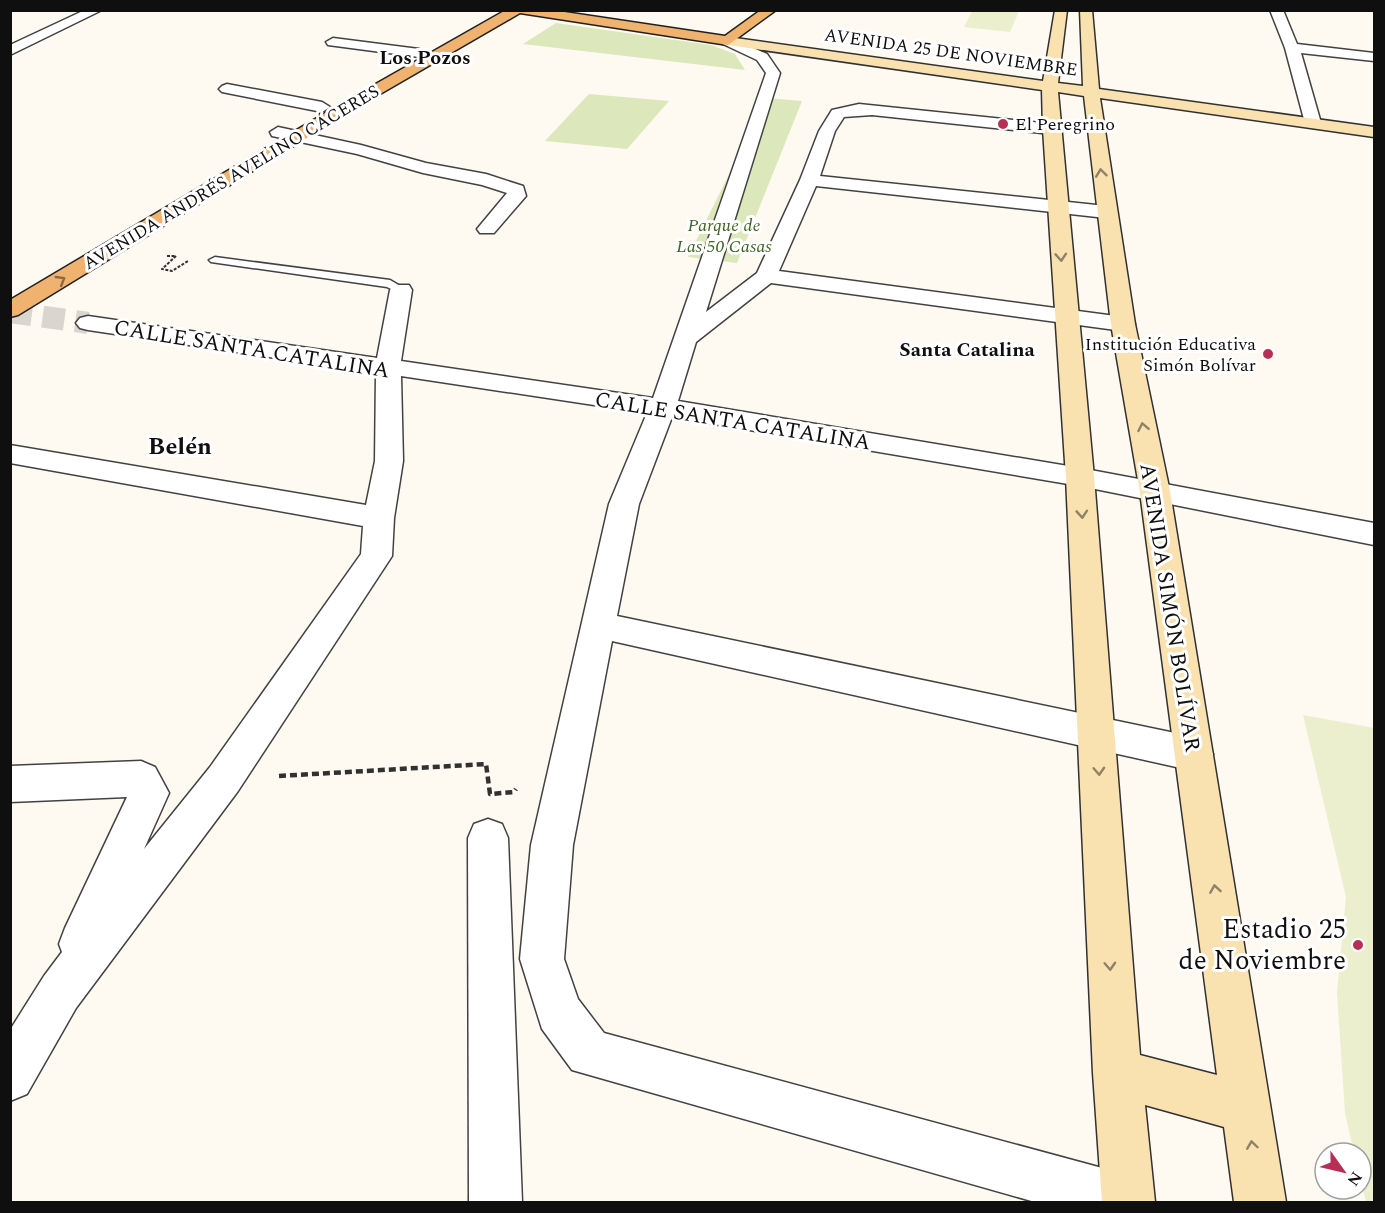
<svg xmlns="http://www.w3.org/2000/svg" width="1385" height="1213" font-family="Spectral,serif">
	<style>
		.green { fill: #dce7bc }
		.pitch { fill: #ebefcd }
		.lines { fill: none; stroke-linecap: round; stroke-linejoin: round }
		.street-tunnel { stroke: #dad6cf; stroke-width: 22; stroke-dasharray: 22 11; stroke-linecap: butt }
		.lane-casing { stroke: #424242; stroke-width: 3 }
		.street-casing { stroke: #424242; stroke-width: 3 }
		.secondary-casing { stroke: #313131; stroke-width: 3 }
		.primary-casing { stroke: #202020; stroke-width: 3 }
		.path-far1 { stroke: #313131; stroke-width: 2; stroke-dasharray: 3 1.5; stroke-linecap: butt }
		.path { stroke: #313131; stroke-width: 4.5; stroke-dasharray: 7 4; stroke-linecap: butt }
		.lane { fill: #fff; fill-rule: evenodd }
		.street { fill: #fff; fill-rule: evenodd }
		.secondary { fill: #fae1b0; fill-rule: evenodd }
		.primary { fill: #f0b36f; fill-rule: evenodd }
		.oneway { stroke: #908268 }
		.oneway2 { stroke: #8b6944 }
		.poi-dot { fill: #b72f54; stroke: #fff; stroke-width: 2 }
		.labels { text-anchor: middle; stroke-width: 6; stroke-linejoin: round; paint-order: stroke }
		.far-street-label { font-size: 18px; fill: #0f0f0f; stroke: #fff }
		.far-poi-label { font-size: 18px; fill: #0f0f0f; stroke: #fff; text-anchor: start }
		.far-park-label { font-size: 18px; font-style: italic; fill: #3e6322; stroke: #fff }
		.far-neighbourhood-label { font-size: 20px; font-weight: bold; fill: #0f0f0f; stroke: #fff }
		.street-label { font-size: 22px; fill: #0f0f0f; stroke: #fff }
		.neighbourhood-label { font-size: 24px; font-weight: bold; fill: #0f0f0f; stroke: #fff }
		.near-poi-label { font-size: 27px; fill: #0f0f0f; stroke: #fff; text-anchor: end }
	</style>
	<rect width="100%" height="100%" fill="#fef9f1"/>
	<g class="green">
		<path d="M556 23 711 45 735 54 745 70 523 44Z"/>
		<path d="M589 94 669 101 627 149 545 141Z"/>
		<path d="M767 98 802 101 737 263 688 257Z"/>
	</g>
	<g class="pitch">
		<path d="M972 11 1017 10 1019 11 1010 32 964 27Z"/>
		<path d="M1303 715 1374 728V1202H1366L1361 1182V1153H1354L1345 1113 1337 993 1346 897Z"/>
	</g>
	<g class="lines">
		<path class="street-tunnel" d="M10 312 88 323"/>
		<g class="lane-casing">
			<path id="lane" d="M215 257 390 280 407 290 401 294 387 287 211 262 209 260Z"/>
		</g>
		<g class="street-casing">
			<g id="street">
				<path d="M85 10H102L10 55V45Z"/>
				<path d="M1270 10H1283L1297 44 1374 53V61L1301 53 1321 123 1319 127 1313 128 1305 123 1285 48Z"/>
				<path d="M728 37 767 54 780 73 706 312 757 273 800 180 819 131 832 110 859 104 1051 124 1059 129 1051 134 872 115 844 117 835 131 820 176 1106 206 1116 212 1106 218 816 186 779 271 1123 317 1131 319 1135 324 1131 329 1123 331 771 283 696 342 678 401 1080 468 1374 523V545L1080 486 672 417 639 504 617 616 1194 737 1207 742 1213 754 1207 766 1194 771 612 641 573 845 564 959 578 999 604 1033 1128 1175 1147 1183 1154 1202H1035L572 1070 542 1029 520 959 531 845 609 504 647 413 401 376 403 461 394 518 392 556 238 791 76 1008 27 1094 10 1101V1030L44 976 62 952 59 944 65 928 127 797 10 802V766L141 761 155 767 169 793 144 849 210 767 361 554 363 526 10 463V445L366 505 375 461 376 373 88 330 80 328 76 323 80 318 88 316 377 358 390 290 393 285H409L412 290 401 361 653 398 766 73 757 60 723 44 721 41Z"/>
				<path d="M333 38 419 49 426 53 419 57 328 45 326 42Z"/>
				<path d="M227 84 322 102 330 107 322 112 222 92 219 89 222 86Z"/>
				<path d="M278 127 361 145 426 163 486 174 523 186 526 196 494 233H480L477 229 507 193 482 185 423 173 357 154 272 136 270 132Z"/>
				<path d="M488 819 502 824 508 838 522 1202H469L468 838 474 824Z"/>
			</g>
		</g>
		<g class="secondary-casing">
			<path id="secondary" d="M1055 10H1067L1058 83 1083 86 1080 10H1092L1099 89 1374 127V137L1100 98 1135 324 1170 492 1286 1202H1234L1224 1127 1145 1105 1155 1202H1102L1093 1073 1066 477 1043 129 1042 90 728 45 721 41 728 37 1043 81ZM1058 92 1084 96 1111 324 1140 492 1217 1075 1140 1055 1094 477Z"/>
		</g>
		<g class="primary-casing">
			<path id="primary" d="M506 10H551L725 36 761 10H776L728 45 520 13 349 112 18 315 10 317V300L337 106Z"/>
		</g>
		<path class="path-far1" d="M167 256H176L162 269 172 271 188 261"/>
		<path class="path" d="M279 776 486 764 490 794 514 792 516 789"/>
		<use href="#lane" class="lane"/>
		<use href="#street" class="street"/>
		<use href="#secondary" class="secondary"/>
		<use href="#primary" class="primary"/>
	</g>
	<defs><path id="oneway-chevron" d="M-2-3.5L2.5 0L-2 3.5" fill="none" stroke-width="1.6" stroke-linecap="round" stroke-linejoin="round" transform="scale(1.5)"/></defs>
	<g class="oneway">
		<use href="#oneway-chevron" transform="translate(1101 173) rotate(-97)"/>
		<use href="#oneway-chevron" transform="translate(1061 257) rotate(86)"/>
		<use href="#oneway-chevron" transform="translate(1143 427) rotate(-101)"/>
		<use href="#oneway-chevron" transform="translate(1082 514) rotate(86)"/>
		<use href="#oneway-chevron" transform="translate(1099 771) rotate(87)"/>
		<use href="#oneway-chevron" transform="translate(1215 889) rotate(-99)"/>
		<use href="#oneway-chevron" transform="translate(1110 966) rotate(87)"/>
		<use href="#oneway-chevron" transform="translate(1252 1145) rotate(-98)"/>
	</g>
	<use class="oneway2" href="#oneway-chevron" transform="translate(61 280) rotate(-31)"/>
	<g class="poi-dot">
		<circle cx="1003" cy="124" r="6"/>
		<circle cx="1268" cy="354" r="6"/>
		<circle cx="1358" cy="945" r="6"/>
	</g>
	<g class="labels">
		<g class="far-street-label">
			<text transform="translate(951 52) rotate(8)" y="6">AVENIDA 25 DE NOVIEMBRE</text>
			<text transform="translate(231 177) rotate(-31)" y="6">AVENIDA ANDRÉS AVELINO CÁCERES</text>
		</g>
		<g class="far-poi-label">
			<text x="1015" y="130">El Peregrino</text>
			<text x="1256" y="350" text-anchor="end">Institución Educativa<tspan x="1256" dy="21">Simón Bolívar</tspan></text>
		</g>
		<g class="far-park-label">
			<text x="724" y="231">Parque de<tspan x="724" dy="21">Las 50 Casas</tspan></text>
		</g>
		<g class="far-neighbourhood-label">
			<text x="425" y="64">Los Pozos</text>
			<text x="967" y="356">Santa Catalina</text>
		</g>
		<g class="street-label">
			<text transform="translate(252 348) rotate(9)" y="8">CALLE SANTA CATALINA</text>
			<text transform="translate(733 420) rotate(9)" y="8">CALLE SANTA CATALINA</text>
			<text transform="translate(1171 607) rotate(81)" y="8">AVENIDA SIMÓN BOLÍVAR</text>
		</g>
		<g class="neighbourhood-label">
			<text x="180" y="454">Belén</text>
		</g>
		<g class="near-poi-label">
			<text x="1346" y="938">Estadio 25<tspan x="1346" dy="31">de Noviembre</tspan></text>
		</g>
	</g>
	<rect width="1385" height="1213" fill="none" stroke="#0f0f0f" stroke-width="24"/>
	<g transform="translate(1343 1171) rotate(124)"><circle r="28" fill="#ffffff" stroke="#9f9f9f" stroke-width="1.5"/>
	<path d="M0-4.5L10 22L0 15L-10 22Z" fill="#b72f54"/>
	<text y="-9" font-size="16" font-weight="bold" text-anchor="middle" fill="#0f0f0f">N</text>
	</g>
</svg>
